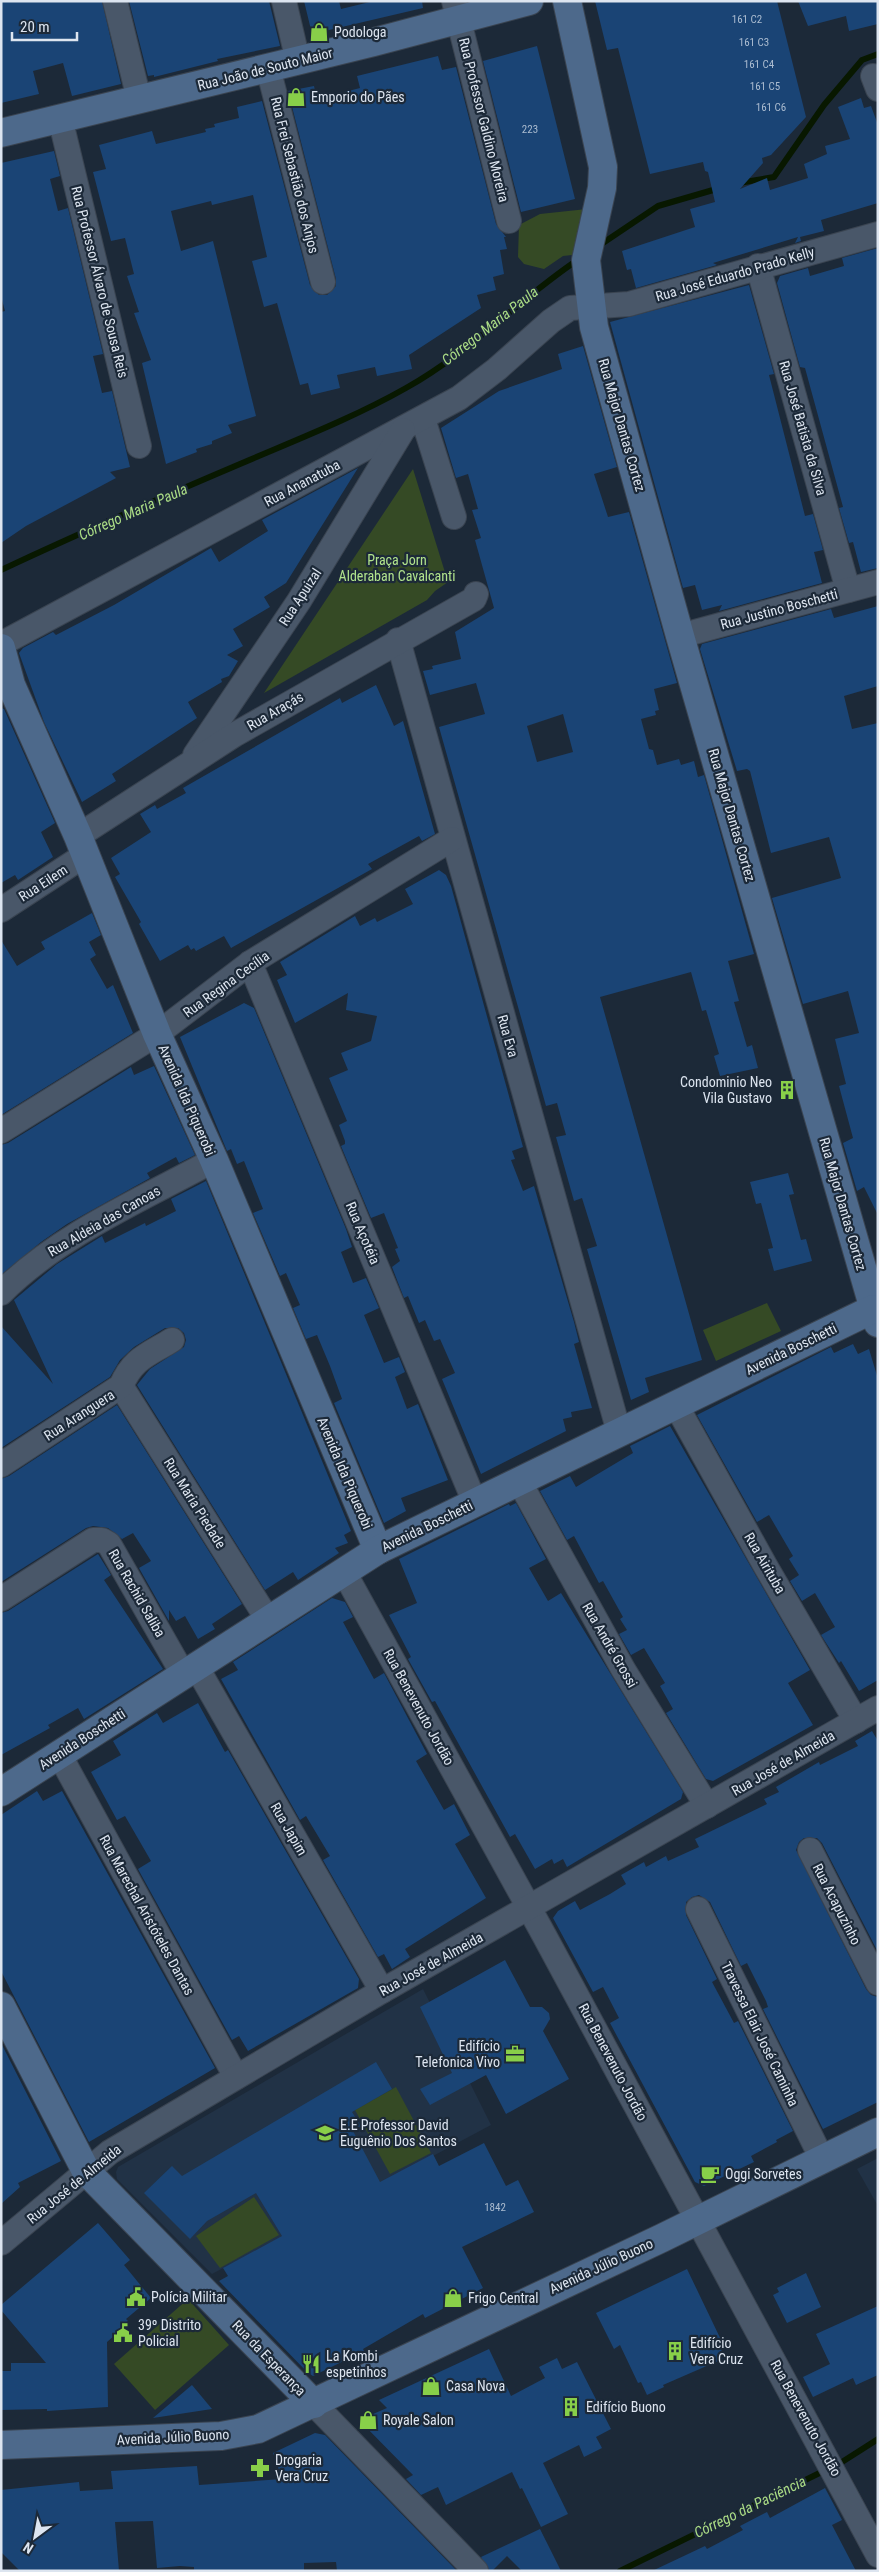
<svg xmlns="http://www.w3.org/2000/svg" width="879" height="2572" font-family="'Roboto Condensed',sans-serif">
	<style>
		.built { fill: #213246 }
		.green { fill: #354a25 }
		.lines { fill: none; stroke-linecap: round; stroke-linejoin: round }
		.stream { stroke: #081800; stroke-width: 6 }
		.building { fill: #1a4475; fill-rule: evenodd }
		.street-casing { stroke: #3a4451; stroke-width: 26 }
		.secondary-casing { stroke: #3a4451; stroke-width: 30 }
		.street { stroke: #495769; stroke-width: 24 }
		.secondary { stroke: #4d698b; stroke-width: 28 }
		.labels { text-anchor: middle; stroke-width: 4.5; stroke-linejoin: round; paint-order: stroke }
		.number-label { font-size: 11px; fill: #acbdd1 }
		.poi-label { font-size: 14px; fill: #dde5f0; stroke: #1c2938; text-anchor: start }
		.street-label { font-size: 14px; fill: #dde5f0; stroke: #1c2938 }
		.park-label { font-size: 14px; fill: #b1e38c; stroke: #1c2938 }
		.water-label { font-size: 15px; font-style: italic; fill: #aadb85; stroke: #1c2938 }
	</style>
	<rect width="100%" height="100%" fill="#1c2938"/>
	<g class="built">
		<path d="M423 1989 491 2125 212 2274 117 2179 116 2172 118 2167Z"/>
		<path d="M878 2158V2206L857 2169Z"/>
	</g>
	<g class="green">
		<path d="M587 209 572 255 563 256 544 269 524 264 518 257 519 225 540 214Z"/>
		<path d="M413 469 448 582 435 591 427 600 264 693Z"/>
		<path d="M767 1303 781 1331 716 1361 703 1330Z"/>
		<path d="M396 2087 431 2153 390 2174 355 2110Z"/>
		<path d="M254 2197 279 2235 220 2268 196 2236Z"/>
		<path d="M188 2299 229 2345 155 2410 114 2364Z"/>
	</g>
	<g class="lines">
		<g class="stream">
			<path d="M739 183 774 177 824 105 862 60 878 54"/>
			<path d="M597 247 658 206 720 188"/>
			<path d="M1 570C80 533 160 498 240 464 296 440 353 418 406 388 469 353 519 299 579 259"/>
			<path d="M620 2571 842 2462 878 2439"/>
		</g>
	</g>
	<g class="building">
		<path d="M1 1H102L121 84 72 96 63 63 33 71 39 94 1 103Z"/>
		<path d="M129 1H269L280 46 217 59 218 61 154 77V75L148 76Z"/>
		<path d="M304 1H339L341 9 374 1H422L423 8 312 34Z"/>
		<path d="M595 1H777L806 117 771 155 762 158 763 163 740 189 767 178 770 190 808 178 804 164 827 154 825 146 850 139 838 107 861 98 864 108 871 106 878 125V203L821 220 824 231 800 237 801 241 795 243 798 237 713 263 717 265 636 288 631 269 627 270 622 251 695 227 690 209 715 202 708 172 705 171 703 162 650 174 618 48 607 50Z"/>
		<path d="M798 1H878V24L849 31 846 16 808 26Z"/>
		<path d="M537 46 575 199 521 212 483 61Z"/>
		<path d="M438 56 442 70 456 67 496 224 506 237H504L507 249 500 250 504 274 493 277 496 290 477 295 481 308 409 355 412 369 377 376 375 367 337 375 340 388 311 395 308 383 300 385 277 303 264 307 252 261 267 257 253 195 212 205 211 201 171 211 181 251 213 241 256 416 228 425 232 433 212 441V444L196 449 197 452 166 464 142 363 151 360 134 313 139 312 127 276 134 274 125 238 111 241 93 172 106 169 99 145 152 131 156 144 206 132 205 129 215 127 214 124 239 118 237 107 262 101 310 285 319 295H327L336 286V279L288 91 314 86 317 99 360 88 357 76Z"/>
		<path d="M54 151 60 176 50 179 58 211 68 208 103 354 93 356 102 393 112 391 130 467 110 472 116 478 26 526 1 543V312L5 311 1 296V163Z"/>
		<path d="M878 248V568L861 572 853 542 849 543 839 508 843 507 834 474 805 368 800 367 777 283 780 276 808 268 810 276 844 266 842 258Z"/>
		<path d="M749 285 774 374 769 375 805 516 813 514 823 550 814 552 822 583 719 611 722 605 702 610 695 585 683 588 610 322Z"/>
		<path d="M583 346 617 467 594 474 608 517 629 512 677 683 654 689 659 710 655 711 656 715 641 719 649 749 653 750 657 765 679 759 681 765 694 761 698 777 704 775 754 954 728 961 739 1001 734 1002 747 1047 752 1045 758 1068 720 1076 714 1056 719 1054 706 1010 702 1011 691 972 600 997 702 1360 645 1378 649 1392 631 1400 587 1249 597 1246 582 1198 574 1201 556 1137 566 1135 557 1103 546 1106 439 727 485 714 476 683 430 695 423 671 433 669 432 666 461 659 455 632 494 608 475 540 481 538 472 510 478 509 468 474 456 478 441 428 499 391 562 369 558 354ZM563 714 573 752 537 762 527 726Z"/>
		<path d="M358 468 286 583 264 597 270 607 233 629 243 646 227 655 238 661 229 676 221 679 222 682 188 702 197 718 112 774 116 781 82 802 44 722 19 653 23 648 53 632 56 635 114 605 211 548 219 562 268 531 262 520Z"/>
		<path d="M878 606V686L844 696 852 729 878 723V1215L864 1187 857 1191 843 1143 853 1138 839 1086 846 1084 835 1039 859 1033 848 991 803 1004 772 898 841 878 829 837 771 853 750 771 747 769 737 771 700 649 702 644 831 609 834 618Z"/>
		<path d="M376 685 394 726 403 721 435 834 422 841 419 836 368 864 372 869 231 948 224 936 196 951 194 948 191 950 188 945 160 961 139 924 141 922 115 877 120 874 111 858 151 832 140 814 155 805 157 809 186 793 183 788 340 698 342 703Z"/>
		<path d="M1 708 4 709 55 823 41 832 53 857 18 880 15 875 1 883Z"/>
		<path d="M439 870 446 875 451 886 523 1147 512 1151 515 1159 511 1160 523 1191 534 1186 574 1322 579 1342 574 1344 592 1408 571 1412 572 1417 563 1419 566 1431 481 1474 442 1379 455 1373 440 1339 434 1341 425 1320 419 1323 408 1296 404 1298 392 1267 400 1261 395 1249 398 1248 384 1213 371 1218 341 1146 345 1144V1141L339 1125 347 1121 329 1078 348 1070 341 1053 371 1041 377 1016 346 1010 348 993 295 1023 277 980 287 975 280 962 355 916 360 926 375 918 377 922 413 904 405 889Z"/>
		<path d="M92 913 101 935 89 942 96 955 90 959 107 989 113 985 133 1033 1 1115V940L17 966 45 949 41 942Z"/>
		<path d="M244 1003 254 1008 346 1229 352 1247 341 1252 353 1283 366 1278 379 1308 364 1315 384 1363 399 1357 405 1372 395 1377 407 1409 418 1404 448 1480 401 1498 406 1511 384 1523 334 1403 342 1399 330 1366 317 1335 306 1339 293 1308 300 1305 286 1273 280 1276 253 1213 263 1209 244 1161 237 1164 231 1149 227 1151 180 1037Z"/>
		<path d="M154 1066 195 1155 179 1163 176 1157 147 1173 150 1178 67 1224 41 1242 2 1274 1 1145 8 1143 131 1067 134 1075Z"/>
		<path d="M788 1173 794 1194 789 1195 801 1240 806 1239 812 1261 774 1271 768 1249 773 1248 761 1203 756 1204 750 1182Z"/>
		<path d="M206 1181 351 1531 344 1535 348 1543 335 1548 339 1553 298 1580 293 1572 265 1590 137 1385 150 1369 184 1347 186 1340 184 1333 178 1328H165L134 1347 120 1360 110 1377 1 1448V1326L53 1384 14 1300 57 1264 102 1236 105 1243 145 1223 146 1226 176 1211 171 1199Z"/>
		<path d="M853 1344 858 1354 869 1349 878 1379V1680L859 1691 841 1661 839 1663 821 1635 835 1627 815 1593 802 1601 790 1581 799 1575 789 1559 793 1556 769 1515 757 1522 697 1415 831 1347 834 1353Z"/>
		<path d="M117 1405 242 1604 212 1624 215 1629 198 1639 185 1616 176 1621 169 1610V1621L139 1568 151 1561 133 1533 122 1539 108 1528 93 1526 86 1528 1 1582V1479L9 1476Z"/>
		<path d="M670 1426 810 1670 788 1683 813 1725 713 1781 706 1779 666 1713 673 1709 660 1686 665 1683 644 1648 631 1655 619 1634 627 1630 620 1619 623 1617 603 1581 599 1583 574 1536 567 1540 540 1491 570 1476 576 1487 633 1453 630 1446Z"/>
		<path d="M516 1503 546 1559 529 1568 548 1601 561 1593 683 1792 681 1799 567 1867 563 1859 554 1864 552 1859 535 1869 515 1834 510 1837 435 1701 432 1702 408 1659 411 1657 389 1615 417 1603 399 1559 509 1504 510 1506Z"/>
		<path d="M98 1554 111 1575 104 1580 163 1669 84 1719 78 1708 48 1725 50 1728 1 1755V1613L8 1611Z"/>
		<path d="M332 1598 345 1602 353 1617 343 1622 374 1679 384 1673 427 1754 416 1761 444 1810 454 1804 470 1835 455 1844 486 1898 405 1949 410 1957 392 1969 384 1954 378 1957 323 1860 330 1856 306 1816 300 1820 221 1679 238 1670 233 1662Z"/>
		<path d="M198 1703 225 1752 228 1750 359 1979 358 1988 248 2051 239 2036 232 2040 138 1869 151 1861 125 1816 117 1820 91 1772 121 1755 113 1741 157 1713 163 1723Z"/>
		<path d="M872 1731 878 1741V1952L822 1843 817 1838H804L799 1842 796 1850 866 1989 871 1995 878 1997V2102L823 2129 763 2009 768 2007 766 2001 747 1963 741 1966 710 1902 699 1895 692 1897 686 1902V1915L717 1979 712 1982 734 2023 738 2021 793 2131 776 2140 777 2142 751 2156 754 2162 704 2186 695 2182 610 2023 619 2018 603 1987 593 1992 553 1918 558 1911 575 1901 580 1910 610 1894 626 1884 621 1875 644 1862 646 1867 666 1856 668 1861 699 1847 695 1839 767 1804 764 1799 779 1792 776 1787 819 1762 820 1765 858 1746 855 1741Z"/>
		<path d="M37 1791 43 1801 62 1791 215 2068 89 2142 1 1971V1815Z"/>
		<path d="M505 1960 530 2007H542L549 2013 550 2019 543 2031 569 2079 506 2114 486 2075 430 2105 420 2089 452 2073 420 2007Z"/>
		<path d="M1 2043 61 2161 18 2183 20 2187 1 2204Z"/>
		<path d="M376 2062 392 2089 352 2112 361 2126 353 2131 380 2182 433 2154 439 2166 484 2143 506 2186 518 2180 534 2212 462 2247 483 2288 425 2318 423 2314 363 2349 364 2351 313 2376 308 2373 219 2281 228 2276 223 2268 282 2236 256 2193 207 2221 190 2239 144 2193 172 2166 182 2176Z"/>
		<path d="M98 2223 130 2260 124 2265 151 2298 126 2319 128 2321 122 2326 124 2327 107 2342 108 2407 47 2411V2409L1 2410V2371H11V2363H46L1 2310V2305Z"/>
		<path d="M687 2269 723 2344 719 2345 725 2358 663 2385 664 2387 647 2395 641 2382 638 2383 620 2345 614 2349 596 2313Z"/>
		<path d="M806 2273 821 2307 787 2323 773 2295 779 2292 777 2288Z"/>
		<path d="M878 2306V2375L856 2385 853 2378 813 2397 803 2377 830 2364 816 2334Z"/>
		<path d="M489 2349 511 2396 545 2378 539 2367 557 2358 562 2369 577 2362 611 2429 596 2437 602 2448 584 2457 579 2445 543 2463 568 2514 541 2527 522 2488 520 2489 512 2472 446 2505 438 2487 421 2495 406 2479 413 2475 359 2420 387 2408 379 2400Z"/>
		<path d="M192 2385 212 2409 153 2418Z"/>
		<path d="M315 2433 325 2435 457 2571H337L336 2562 304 2563V2571H194V2567L180 2566 157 2568 153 2521 115 2522 119 2571H20L1 2552V2490L79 2482 80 2491 113 2489 111 2471 197 2466 199 2485 282 2479 273 2453Z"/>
		<path d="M825 2488 842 2520 832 2525 856 2571H652L705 2546 707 2549 743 2530 740 2526 767 2512 770 2518Z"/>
		<path d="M540 2529 561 2571H522L507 2556 492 2571H489L481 2557Z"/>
	</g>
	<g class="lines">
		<g class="street-casing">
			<g id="street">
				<path d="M115 1 139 99"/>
				<path d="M284 1 298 61"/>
				<path d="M454 1 509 221"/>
				<path d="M268 68 323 282"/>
				<path d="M873 76 878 89"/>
				<path d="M60 118 139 446"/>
				<path d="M758 266 848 590"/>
				<path d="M423 419 454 517"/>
				<path d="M680 636 878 582"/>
				<path d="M398 640 619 1432"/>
				<path d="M1 644 459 398 497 369 551 321 570 308 629 304 878 234"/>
				<path d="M195 755 299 601 403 430"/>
				<path d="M78 836 234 735 474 599 476 594"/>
				<path d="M1 910 85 855"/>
				<path d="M250 963 475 1503"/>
				<path d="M1 1131 157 1034 250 963 452 839"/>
				<path d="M1 1293C60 1234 141 1200 214 1160"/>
				<path d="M121 1386 268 1620"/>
				<path d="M676 1405 766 1567 856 1721"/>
				<path d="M1 1465 121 1386C133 1358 148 1355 172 1340"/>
				<path d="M519 1481 623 1669 707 1806"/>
				<path d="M344 1572 544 1935 878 2555"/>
				<path d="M1 1599 93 1540H102L109 1544 183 1674"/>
				<path d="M196 1666 382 1991"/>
				<path d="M59 1754 236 2077"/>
				<path d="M810 1850 878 1983"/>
				<path d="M698 1909 822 2159"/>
				<path d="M1 2243 110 2152 382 1991 878 1708"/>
				<path d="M314 2404 476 2571"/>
			</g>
		</g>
		<g class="secondary-casing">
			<g id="secondary">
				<path d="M567 1 603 167 602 188 586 260 594 327 680 636 878 1323"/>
				<path d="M1 133 374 42 529 1"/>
				<path d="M1 648 11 685 78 836 157 1034 214 1160 378 1550"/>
				<path d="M1 1792 378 1550 873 1309"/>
				<path d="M1 2006 86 2171 314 2404"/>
				<path d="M1 2445 221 2436 258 2429 662 2238 878 2132"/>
			</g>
		</g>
		<use href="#street" class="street"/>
		<use href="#secondary" class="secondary"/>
	</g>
	<defs>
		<g id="shop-bare" transform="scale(1.5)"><path d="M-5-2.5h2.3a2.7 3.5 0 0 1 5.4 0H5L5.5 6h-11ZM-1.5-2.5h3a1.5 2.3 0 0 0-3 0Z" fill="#88cf49" stroke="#1c2938" stroke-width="2.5" paint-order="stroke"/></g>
		<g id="building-bare" transform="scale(1.5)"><path d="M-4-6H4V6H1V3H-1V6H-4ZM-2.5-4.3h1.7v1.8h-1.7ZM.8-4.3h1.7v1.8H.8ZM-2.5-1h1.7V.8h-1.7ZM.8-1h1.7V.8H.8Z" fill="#88cf49" stroke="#1c2938" stroke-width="2.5" paint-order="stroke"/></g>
		<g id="office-bare" transform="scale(1.5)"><path d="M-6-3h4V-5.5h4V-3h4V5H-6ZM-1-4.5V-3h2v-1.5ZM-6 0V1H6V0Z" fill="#88cf49" stroke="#1c2938" stroke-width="2.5" paint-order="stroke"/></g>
		<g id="school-bare" transform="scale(1.5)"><path d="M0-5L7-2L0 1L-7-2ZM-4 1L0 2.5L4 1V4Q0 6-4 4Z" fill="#88cf49" stroke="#1c2938" stroke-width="2.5" paint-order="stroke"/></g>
		<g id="cafe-bare" transform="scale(1.5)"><path d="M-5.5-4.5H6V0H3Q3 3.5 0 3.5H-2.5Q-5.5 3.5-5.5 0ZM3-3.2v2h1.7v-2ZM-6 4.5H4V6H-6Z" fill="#88cf49" stroke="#1c2938" stroke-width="2.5" paint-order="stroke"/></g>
		<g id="civic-bare" transform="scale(1.5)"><path d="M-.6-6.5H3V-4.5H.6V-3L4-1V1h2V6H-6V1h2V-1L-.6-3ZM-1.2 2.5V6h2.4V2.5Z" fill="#88cf49" stroke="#1c2938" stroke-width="2.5" paint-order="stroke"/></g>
		<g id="restaurant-bare" transform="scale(1.5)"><path d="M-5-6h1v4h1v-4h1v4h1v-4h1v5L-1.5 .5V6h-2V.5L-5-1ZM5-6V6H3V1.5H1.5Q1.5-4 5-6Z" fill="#88cf49" stroke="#1c2938" stroke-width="2.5" paint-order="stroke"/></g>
		<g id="pharmacy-bare" transform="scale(1.5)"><path d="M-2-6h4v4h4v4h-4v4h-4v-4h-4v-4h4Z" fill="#88cf49" stroke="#1c2938" stroke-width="2.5" paint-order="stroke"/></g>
	</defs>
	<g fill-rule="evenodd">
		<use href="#shop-bare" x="319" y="32"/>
		<use href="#shop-bare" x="296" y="97"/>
		<use href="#building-bare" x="787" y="1090"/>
		<use href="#office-bare" x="515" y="2054"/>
		<use href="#school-bare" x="325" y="2133"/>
		<use href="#cafe-bare" x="710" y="2174"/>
		<use href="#civic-bare" x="136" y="2297"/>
		<use href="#shop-bare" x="453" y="2298"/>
		<use href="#civic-bare" x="123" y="2333"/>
		<use href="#building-bare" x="675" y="2351"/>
		<use href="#restaurant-bare" x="311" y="2364"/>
		<use href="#shop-bare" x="431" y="2386"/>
		<use href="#building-bare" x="571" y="2407"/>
		<use href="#shop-bare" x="368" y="2420"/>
		<use href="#pharmacy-bare" x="260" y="2468"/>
	</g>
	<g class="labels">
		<g class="number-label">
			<text x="747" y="23">161 C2</text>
			<text x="754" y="46">161 C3</text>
			<text x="759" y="68">161 C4</text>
			<text x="765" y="90">161 C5</text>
			<text x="771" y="111">161 C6</text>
			<text x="530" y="133">223</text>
			<text x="495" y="2211">1842</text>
		</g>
		<g class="poi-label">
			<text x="334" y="37">Podologa</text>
			<text x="311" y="102">Emporio do Pães</text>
			<text x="772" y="1087" text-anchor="end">Condominio Neo<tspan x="772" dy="16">Vila Gustavo</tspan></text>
			<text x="500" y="2051" text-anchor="end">Edifício<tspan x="500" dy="16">Telefonica Vivo</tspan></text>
			<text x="340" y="2130">E.E Professor David<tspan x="340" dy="16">Euguênio Dos Santos</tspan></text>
			<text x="725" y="2179">Oggi Sorvetes</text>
			<text x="151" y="2302">Polícia Militar</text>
			<text x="468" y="2303">Frigo Central</text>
			<text x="138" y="2330">39º Distrito<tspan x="138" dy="16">Policial</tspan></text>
			<text x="690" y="2348">Edifício<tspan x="690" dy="16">Vera Cruz</tspan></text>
			<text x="326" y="2361">La Kombi<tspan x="326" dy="16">espetinhos</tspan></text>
			<text x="446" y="2391">Casa Nova</text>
			<text x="586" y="2412">Edifício Buono</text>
			<text x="383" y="2425">Royale Salon</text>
			<text x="275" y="2465">Drogaria<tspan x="275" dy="16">Vera Cruz</tspan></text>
		</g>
		<g class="street-label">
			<text transform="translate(265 69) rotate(-14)" y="5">Rua João de Souto Maior</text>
			<text transform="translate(484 120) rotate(76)" y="5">Rua Professor Galdino Moreira</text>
			<text transform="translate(295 175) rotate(76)" y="5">Rua Frei Sebastião dos Anjos</text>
			<text transform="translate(735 274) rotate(-16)" y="5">Rua José Eduardo Prado Kelly</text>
			<text transform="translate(100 282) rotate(76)" y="5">Rua Professor Álvaro de Sousa Reis</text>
			<text transform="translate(622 425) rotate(74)" y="5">Rua Major Dantas Cortez</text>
			<text transform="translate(803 428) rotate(74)" y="5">Rua José Batista da Silva</text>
			<text transform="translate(302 483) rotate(-28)" y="5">Rua Ananatuba</text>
			<text transform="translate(300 597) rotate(-57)" y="5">Rua Apuizal</text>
			<text transform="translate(779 609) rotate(-15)" y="5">Rua Justino Boschetti</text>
			<text transform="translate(275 711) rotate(-30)" y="5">Rua Araçás</text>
			<text transform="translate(732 815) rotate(74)" y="5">Rua Major Dantas Cortez</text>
			<text transform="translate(43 883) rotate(-33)" y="5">Rua Eilem</text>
			<text transform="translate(226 984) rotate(-36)" y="5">Rua Regina Cecília</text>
			<text transform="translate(508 1036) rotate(74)" y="5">Rua Eva</text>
			<text transform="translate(187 1100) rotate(66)" y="5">Avenida Ida Piquerobi</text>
			<text transform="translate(843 1204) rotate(74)" y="5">Rua Major Dantas Cortez</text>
			<text transform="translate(104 1221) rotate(-30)" y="5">Rua Aldeia das Canoas</text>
			<text transform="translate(363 1233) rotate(67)" y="5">Rua Açotéia</text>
			<text transform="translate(791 1349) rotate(-26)" y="5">Avenida Boschetti</text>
			<text transform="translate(79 1415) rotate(-33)" y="5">Rua Aranguera</text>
			<text transform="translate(345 1473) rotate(67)" y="5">Avenida Ida Piquerobi</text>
			<text transform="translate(195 1503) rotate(58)" y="5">Rua Maria Piedade</text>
			<text transform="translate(427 1526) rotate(-26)" y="5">Avenida Boschetti</text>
			<text transform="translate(765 1563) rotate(60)" y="5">Rua Airituba</text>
			<text transform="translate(137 1593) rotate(60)" y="5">Rua Rachid Saliba</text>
			<text transform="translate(610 1645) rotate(60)" y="5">Rua André Grossi</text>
			<text transform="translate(419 1707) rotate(61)" y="5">Rua Benevenuto Jordão</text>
			<text transform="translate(82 1739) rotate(-33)" y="5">Avenida Boschetti</text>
			<text transform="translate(783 1763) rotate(-30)" y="5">Rua José de Almeida</text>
			<text transform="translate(289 1829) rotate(60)" y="5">Rua Japim</text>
			<text transform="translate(837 1904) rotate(63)" y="5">Rua Acapuzinho</text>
			<text transform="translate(147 1915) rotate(61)" y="5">Rua Marechal Aristóteles Dantas</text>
			<text transform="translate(431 1964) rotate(-29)" y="5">Rua José de Almeida</text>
			<text transform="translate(760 2034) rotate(64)" y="5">Travessa Elair José Caminha</text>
			<text transform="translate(613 2062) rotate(62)" y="5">Rua Benevenuto Jordão</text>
			<text transform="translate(74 2184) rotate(-39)" y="5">Rua José de Almeida</text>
			<text transform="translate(601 2266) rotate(-25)" y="5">Avenida Júlio Buono</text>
			<text transform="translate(269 2358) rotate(46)" y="5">Rua da Esperança</text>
			<text transform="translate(806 2418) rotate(61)" y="5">Rua Benevenuto Jordão</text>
			<text transform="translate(173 2437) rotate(-3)" y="5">Avenida Júlio Buono</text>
		</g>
		<g class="park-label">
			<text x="397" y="565">Praça Jorn<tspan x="397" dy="16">Alderaban Cavalcanti</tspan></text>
		</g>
		<g class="water-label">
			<text transform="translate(490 326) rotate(-38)" y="5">Córrego Maria Paula</text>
			<text transform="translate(133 512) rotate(-24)" y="5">Córrego Maria Paula</text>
			<text transform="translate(750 2507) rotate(-26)" y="5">Córrego da Paciência</text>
		</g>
	</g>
	<rect width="879" height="2572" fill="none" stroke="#dde5f0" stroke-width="5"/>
	<g transform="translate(35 2537) rotate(212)" stroke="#1c2938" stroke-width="4" paint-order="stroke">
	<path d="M0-4L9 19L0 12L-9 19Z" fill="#dde5f0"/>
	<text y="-8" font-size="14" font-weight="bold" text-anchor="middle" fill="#dde5f0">N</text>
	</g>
	<path d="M12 32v8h65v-8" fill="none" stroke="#dde5f0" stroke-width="2.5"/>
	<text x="20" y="32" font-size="15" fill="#dde5f0" stroke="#1c2938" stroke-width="4" paint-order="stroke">20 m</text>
</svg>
